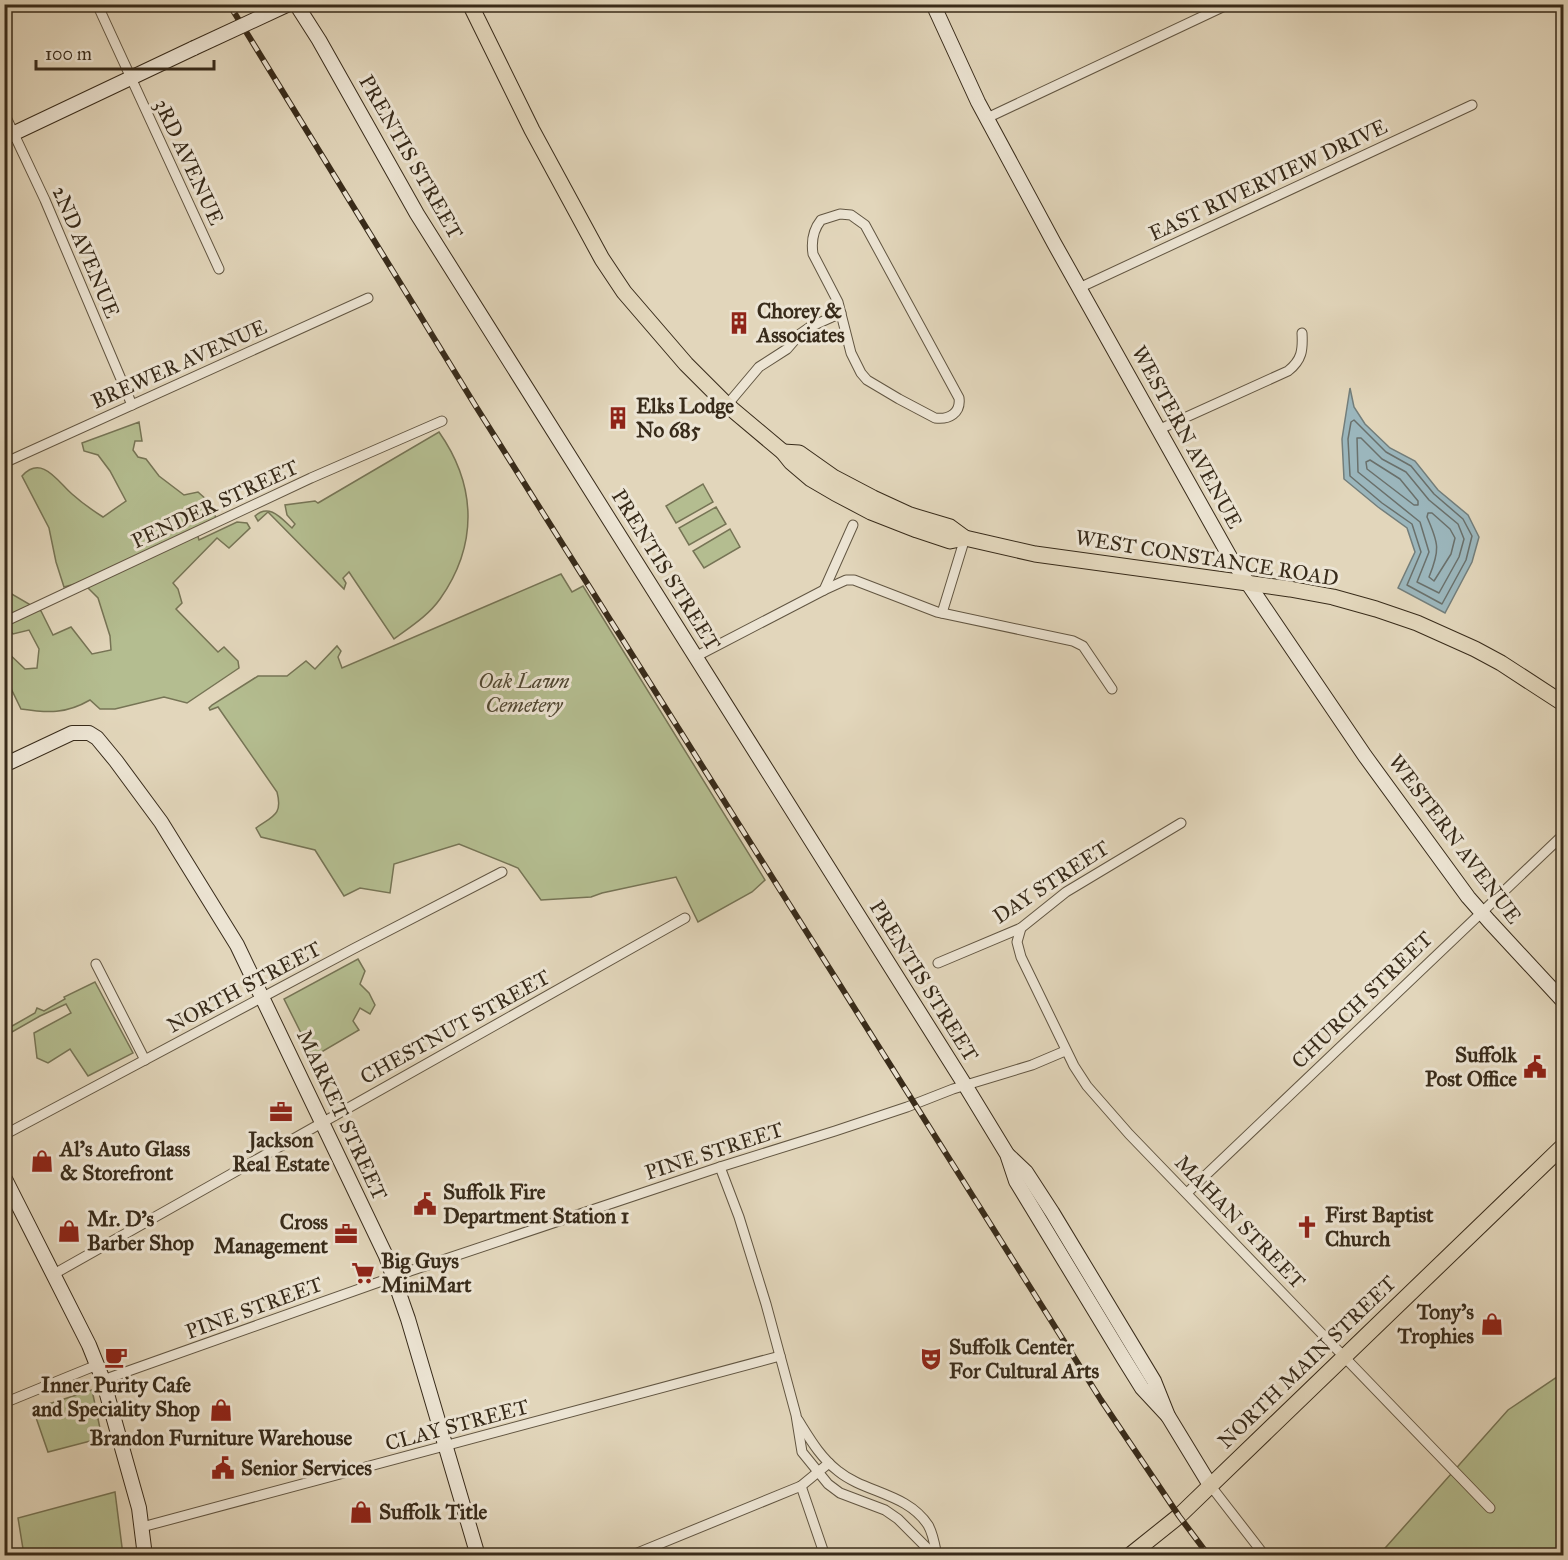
<svg xmlns="http://www.w3.org/2000/svg" width="1568" height="1560" font-family="'IM FELL Great Primer',serif">
	<style>
		.green { fill: #b4bd90; stroke: #767455; stroke-width: 1.5 }
		.water { fill: #9bb6bc; stroke: #737e7b; stroke-width: 1.5 }
		.lines { fill: none; stroke-linecap: round; stroke-linejoin: round }
		.shore { stroke: #6a706b; stroke-width: 1.5 }
		.street-casing { stroke: #625642; stroke-width: 11 }
		.secondary-casing { stroke: #382b1a; stroke-width: 16 }
		.primary-casing { stroke: #382b1a; stroke-width: 17 }
		.street { stroke: #ece4d3; stroke-width: 9 }
		.secondary { stroke: #ece4d3; stroke-width: 14 }
		.primary { stroke: #e2d6bb; stroke-width: 15 }
		.rail-casing { stroke: #382b1a; stroke-width: 6 }
		.rail { stroke: #ece4d3; stroke-width: 4; stroke-dasharray: 11; stroke-linecap: butt }
		.secondary-bridge-casing { stroke: #382b1a; stroke-width: 16; stroke-linecap: butt }
		.secondary-bridge { stroke: #ece4d3; stroke-width: 14 }
		.labels { text-anchor: middle; stroke-width: 6; stroke-linejoin: round; paint-order: stroke }
		.street-label { font-size: 21px; fill: #382b1a; stroke: #ece4d3 }
		.poi-label { font-size: 21px; font-weight: bold; fill: #382b1a; stroke: #ece4d3; text-anchor: start }
		.park-label { font-size: 21px; font-style: italic; fill: #514832; stroke: #ece4d3 }
	</style>
	<rect width="100%" height="100%" fill="#e2d6bb"/>
	<filter id="stains"><feTurbulence type="fractalNoise" baseFrequency=".00333" numOctaves="4"/><feColorMatrix values="0 0 0 0 .2 0 0 0 0 .09 0 0 0 0 .02 0 0 0 .5 -.17"/></filter>
	<radialGradient id="worn" r=".72"><stop offset=".6" stop-color="#630" stop-opacity="0"/><stop offset="1" stop-color="#630" stop-opacity=".3"/></radialGradient>
	<g class="green">
		<path d="M139 422 142 441H135L133 450 138 457 146 459 159 476 184 495 198 492 208 501 217 520 196 530 199 540 237 522 247 523 250 528 229 548 217 538 173 583 178 589 182 603 176 609 218 652 224 647 238 661 239 668 187 703 164 697 115 709H100L90 700C66 714 48 713 21 709L5 676 4 649 25 669 37 668 39 649 29 630 13 634C1 623 5 605 5 590L41 611 53 635 71 627 92 654 111 650 110 636 98 598 82 582 64 587 56 562 49 528 22 476C42 454 58 482 72 494 82 503 92 510 103 517L126 501 110 471 98 455 84 451 82 443Z"/>
		<path d="M439 432C477 486 478 545 440 599 428 616 410 627 394 639L349 572 343 578 346 583 344 589 268 512 258 521 255 516C269 503 281 518 292 528L295 524 287 515 285 505 315 501 318 503Z"/>
		<path d="M703 484 713 502 676 523 666 506Z"/>
		<path d="M716 507 726 524 689 545 679 528Z"/>
		<path d="M730 529 740 547 704 568 693 551Z"/>
		<path d="M561 574 572 592 583 586 765 880 752 892 698 922 676 877 602 893 591 897 541 900 518 868 459 844 394 864 390 893 360 888 344 896 315 850 261 837 256 828C273 816 283 815 277 792L218 707 210 710 209 708 212 705 258 676H287L306 661 315 669 337 646 341 651 338 657 342 668Z"/>
		<path d="M358 959 365 971 360 984 369 993 375 1005 370 1014 360 1008 353 1021 359 1030 313 1057 284 999Z"/>
		<path d="M95 982 133 1053 88 1076 70 1049 48 1063 37 1058 34 1033 71 1013 66 1004 40 1016 5 1036V1030L35 1013 37 1008 44 1011 65 999 64 997Z"/>
		<path d="M1563 1373V1555L1378 1556 1508 1410Z"/>
		<path d="M92 1390 102 1438 48 1452 33 1409Z"/>
		<path d="M115 1492 123 1555H24L18 1518Z"/>
	</g>
	<path class="water" d="M1350 388 1354 407 1365 424 1390 448 1415 461 1438 490 1468 515 1479 537 1472 562 1445 613 1398 588 1415 552 1407 528 1378 507 1344 479 1342 439Z"/>
	<g class="lines">
		<g class="shore">
			<path d="M1354 420 1386 452 1411 466 1434 494 1463 519 1472 536 1466 560 1442 604 1407 585 1421 552 1412 524 1382 503 1350 476 1348 439 1351 422Z"/>
			<path d="M1357 438H1361L1382 459 1406 472 1429 500 1458 524 1464 539 1459 557 1439 593 1417 582 1429 552 1420 522 1358 472Z"/>
			<path d="M1370 460 1400 479 1418 501V505H1414L1367 469 1366 462Z"/>
			<path d="M1428 513H1432L1450 529 1455 538 1451 554 1434 581 1429 577C1440 550 1439 544 1427 517Z"/>
		</g>
		<g class="street-casing">
			<g id="street">
				<path d="M97 4 219 269"/>
				<path d="M4 113 45 200 132 405"/>
				<path d="M987 118 1229 4"/>
				<path d="M840 214 851 215 865 225 959 398C961 413 949 420 935 418L899 399 867 380 861 373 851 353 838 302 813 254C811 241 813 230 821 220Z"/>
				<path d="M1079 288 1472 105"/>
				<path d="M727 405 759 367 787 349 800 334 810 327 841 313"/>
				<path d="M1160 429 1288 371C1302 360 1303 350 1302 333"/>
				<path d="M4 463 368 298"/>
				<path d="M824 590 853 525"/>
				<path d="M942 613 965 538"/>
				<path d="M4 622 311 478 442 421"/>
				<path d="M695 657 824 590 846 580H854L937 612 1073 641 1083 646 1112 689"/>
				<path d="M1021 928 1017 942 1021 957 1074 1066 1087 1086 1129 1134 1490 1508"/>
				<path d="M938 963 1021 928 1066 892 1181 823"/>
				<path d="M96 964 145 1060"/>
				<path d="M4 1135 353 949 502 872"/>
				<path d="M720 1167 739 1217 766 1304 796 1415 802 1452 828 1484 840 1493 885 1510 898 1519 935 1556"/>
				<path d="M1187 1193 1564 834"/>
				<path d="M54 1274 685 918"/>
				<path d="M103 1380 410 1271 720 1167 835 1131 907 1107 953 1089 1032 1065 1065 1051"/>
				<path d="M4 1403 97 1365"/>
				<path d="M798 1420C810 1439 820 1457 838 1471 865 1493 907 1493 928 1525 933 1533 935 1546 937 1556"/>
				<path d="M1210 1485 1265 1556"/>
				<path d="M801 1486 825 1556"/>
				<path d="M142 1527 780 1356"/>
				<path d="M630 1556 801 1486 829 1463"/>
			</g>
		</g>
		<g class="secondary-casing">
			<g id="secondary">
				<path d="M296 4 319 40 417 214 965 1085 1007 1154 1016 1181 1124 1359 1142 1388 1168 1416"/>
				<path d="M933 4 978 102 1054 243 1230 557 1365 756 1468 897 1489 921 1564 1002"/>
				<path d="M4 138 194 48"/>
				<path d="M4 765 72 733H89L97 738 116 761 161 822 237 945 386 1256 408 1319 478 1556"/>
				<path d="M1008 1155 1026 1172 1052 1212 1154 1381 1168 1416 1210 1485"/>
				<path d="M4 1177 89 1345 103 1380 139 1508 145 1556"/>
			</g>
		</g>
		<g class="primary-casing">
			<g id="primary">
				<path d="M470 4 532 130 602 259 624 292 686 364 727 405 783 452 791 462 811 479 835 493 871 512 917 530 950 541 965 538"/>
				<path d="M783 452 799 453 833 477 873 498 910 515 950 527 965 538 1035 554 1290 589 1333 597 1376 609 1417 623 1475 649 1501 663 1564 704"/>
				<path d="M1129 1556 1179 1516 1564 1145"/>
			</g>
		</g>
		<use href="#street" class="street"/>
		<use href="#secondary" class="secondary"/>
		<use href="#primary" class="primary"/>
		<g class="rail-casing">
			<path id="rail" d="M229 4 475 405 1101 1400 1179 1516 1209 1556"/>
		</g>
		<use href="#rail" class="rail"/>
		<g class="secondary-bridge-casing">
			<path id="secondary-bridge" d="M194 48 289 4"/>
		</g>
		<use href="#secondary-bridge" class="secondary-bridge"/>
	</g>
	<defs>
		<g id="building-bare" transform="scale(1.8)"><path d="M-4-6H4V6H1V3H-1V6H-4ZM-2.5-4.3h1.7v1.8h-1.7ZM.8-4.3h1.7v1.8H.8ZM-2.5-1h1.7V.8h-1.7ZM.8-1h1.7V.8H.8Z" fill="#8f2418" stroke="#ece4d3" stroke-width="2.5" paint-order="stroke"/></g>
		<g id="civic-bare" transform="scale(1.8)"><path d="M-.6-6.5H3V-4.5H.6V-3L4-1V1h2V6H-6V1h2V-1L-.6-3ZM-1.2 2.5V6h2.4V2.5Z" fill="#8f2418" stroke="#ece4d3" stroke-width="2.5" paint-order="stroke"/></g>
		<g id="office-bare" transform="scale(1.8)"><path d="M-6-3h4V-5.5h4V-3h4V5H-6ZM-1-4.5V-3h2v-1.5ZM-6 0V1H6V0Z" fill="#8f2418" stroke="#ece4d3" stroke-width="2.5" paint-order="stroke"/></g>
		<g id="shop-bare" transform="scale(1.8)"><path d="M-5-2.5h2.3a2.7 3.5 0 0 1 5.4 0H5L5.5 6h-11ZM-1.5-2.5h3a1.5 2.3 0 0 0-3 0Z" fill="#8f2418" stroke="#ece4d3" stroke-width="2.5" paint-order="stroke"/></g>
		<g id="church-bare" transform="scale(1.8)"><path d="M-1.2-6h2.4v3.5h3.3v2.4h-3.3V6h-2.4V-.1h-3.3v-2.4h3.3Z" fill="#8f2418" stroke="#ece4d3" stroke-width="2.5" paint-order="stroke"/></g>
		<g id="supermarket-bare" transform="scale(1.8)"><path d="M-6-5.5h2.5l.6 2H6L4.5 2H-2.5L-4.4-4H-6ZM-1.5 3.2a1.3 1.3 0 1 0 .1 0ZM3 3.2a1.3 1.3 0 1 0 .1 0Z" fill="#8f2418" stroke="#ece4d3" stroke-width="2.5" paint-order="stroke"/></g>
		<g id="cafe-bare" transform="scale(1.8)"><path d="M-5.5-4.5H6V0H3Q3 3.5 0 3.5H-2.5Q-5.5 3.5-5.5 0ZM3-3.2v2h1.7v-2ZM-6 4.5H4V6H-6Z" fill="#8f2418" stroke="#ece4d3" stroke-width="2.5" paint-order="stroke"/></g>
		<g id="theatre-bare" transform="scale(1.8)"><path d="M-5-5.5Q0-4 5-5.5V0Q5 5 0 6Q-5 5-5 0ZM-3.3-2.5H-1v1.5H-3.3ZM1-2.5H3.3v1.5H1ZM-2.8 1Q0 5.5 2.8 1Z" fill="#8f2418" stroke="#ece4d3" stroke-width="2.5" paint-order="stroke"/></g>
	</defs>
	<g fill-rule="evenodd">
		<use href="#building-bare" x="739" y="323"/>
		<use href="#building-bare" x="618" y="418"/>
		<use href="#civic-bare" x="1535" y="1067"/>
		<use href="#office-bare" x="281" y="1112"/>
		<use href="#shop-bare" x="42" y="1161"/>
		<use href="#civic-bare" x="425" y="1204"/>
		<use href="#church-bare" x="1307" y="1227"/>
		<use href="#shop-bare" x="69" y="1231"/>
		<use href="#office-bare" x="346" y="1234"/>
		<use href="#supermarket-bare" x="363" y="1273"/>
		<use href="#shop-bare" x="1492" y="1324"/>
		<use href="#cafe-bare" x="116" y="1357"/>
		<use href="#theatre-bare" x="931" y="1359"/>
		<use href="#shop-bare" x="221" y="1410"/>
		<use href="#civic-bare" x="223" y="1468"/>
		<use href="#shop-bare" x="361" y="1512"/>
	</g>
	<g class="labels">
		<g class="street-label">
			<text transform="translate(411 157) rotate(60)" y="7">PRENTIS STREET</text>
			<text transform="translate(189 162) rotate(65)" y="7">3RD AVENUE</text>
			<text transform="translate(1268 180) rotate(-25)" y="7">EAST RIVERVIEW DRIVE</text>
			<text transform="translate(86 252) rotate(67)" y="7">2ND AVENUE</text>
			<text transform="translate(179 364) rotate(-24)" y="7">BREWER AVENUE</text>
			<text transform="translate(1187 437) rotate(61)" y="7">WESTERN AVENUE</text>
			<text transform="translate(215 504) rotate(-25)" y="7">PENDER STREET</text>
			<text transform="translate(1207 558) rotate(9)" y="7">WEST CONSTANCE ROAD</text>
			<text transform="translate(666 570) rotate(58)" y="7">PRENTIS STREET</text>
			<text transform="translate(1455 839) rotate(53)" y="7">WESTERN AVENUE</text>
			<text transform="translate(1051 882) rotate(-33)" y="7">DAY STREET</text>
			<text transform="translate(924 981) rotate(58)" y="7">PRENTIS STREET</text>
			<text transform="translate(244 987) rotate(-28)" y="7">NORTH STREET</text>
			<text transform="translate(1362 1000) rotate(-44)" y="7">CHURCH STREET</text>
			<text transform="translate(455 1027) rotate(-29)" y="7">CHESTNUT STREET</text>
			<text transform="translate(342 1115) rotate(65)" y="7">MARKET STREET</text>
			<text transform="translate(714 1151) rotate(-18)" y="7">PINE STREET</text>
			<text transform="translate(1240 1222) rotate(46)" y="7">MAHAN STREET</text>
			<text transform="translate(254 1308) rotate(-20)" y="7">PINE STREET</text>
			<text transform="translate(1307 1362) rotate(-44)" y="7">NORTH MAIN STREET</text>
			<text transform="translate(457 1425) rotate(-15)" y="7">CLAY STREET</text>
		</g>
		<g class="poi-label">
			<text x="757" y="318">Chorey &amp;<tspan x="757" dy="24">Associates</tspan></text>
			<text x="636" y="413">Elks Lodge<tspan x="636" dy="24">No 685</tspan></text>
			<text x="1517" y="1062" text-anchor="end">Suffolk<tspan x="1517" dy="24">Post Office</tspan></text>
			<text x="281" y="1147" text-anchor="middle">Jackson<tspan x="281" dy="24">Real Estate</tspan></text>
			<text x="60" y="1156">Al's Auto Glass<tspan x="60" dy="24">&amp; Storefront</tspan></text>
			<text x="443" y="1199">Suffolk Fire<tspan x="443" dy="24">Department Station 1</tspan></text>
			<text x="1325" y="1222">First Baptist<tspan x="1325" dy="24">Church</tspan></text>
			<text x="87" y="1226">Mr. D's<tspan x="87" dy="24">Barber Shop</tspan></text>
			<text x="328" y="1229" text-anchor="end">Cross<tspan x="328" dy="24">Management</tspan></text>
			<text x="381" y="1268">Big Guys<tspan x="381" dy="24">MiniMart</tspan></text>
			<text x="1474" y="1319" text-anchor="end">Tony's<tspan x="1474" dy="24">Trophies</tspan></text>
			<text x="949" y="1354">Suffolk Center<tspan x="949" dy="24">For Cultural Arts</tspan></text>
			<text x="116" y="1392" text-anchor="middle">Inner Purity Cafe<tspan x="116" dy="24">and Speciality Shop</tspan></text>
			<text x="221" y="1445" text-anchor="middle">Brandon Furniture Warehouse</text>
			<text x="241" y="1475">Senior Services</text>
			<text x="379" y="1519">Suffolk Title</text>
		</g>
		<g class="park-label">
			<text x="524" y="688">Oak Lawn<tspan x="524" dy="24">Cemetery</tspan></text>
		</g>
	</g>
	<rect width="1568" height="1560" fill="none" stroke="#e2d6bb" stroke-width="24"/>
	<rect x="6" y="6" width="1556" height="1548" fill="none" stroke="#382b1a" stroke-width="3"/>
	<rect x="12" y="12" width="1544" height="1536" fill="none" stroke="#382b1a" stroke-width="1.5"/>
	<path d="M36 60v9h178v-9" fill="none" stroke="#382b1a" stroke-width="3"/>
	<text x="45" y="60" font-size="18" fill="#382b1a" stroke="#ece4d3" stroke-width="4.5" paint-order="stroke">100 m</text>
	<rect width="100%" height="100%" filter="url(#stains)"/>
	<rect width="100%" height="100%" fill="url(#worn)"/>
</svg>
